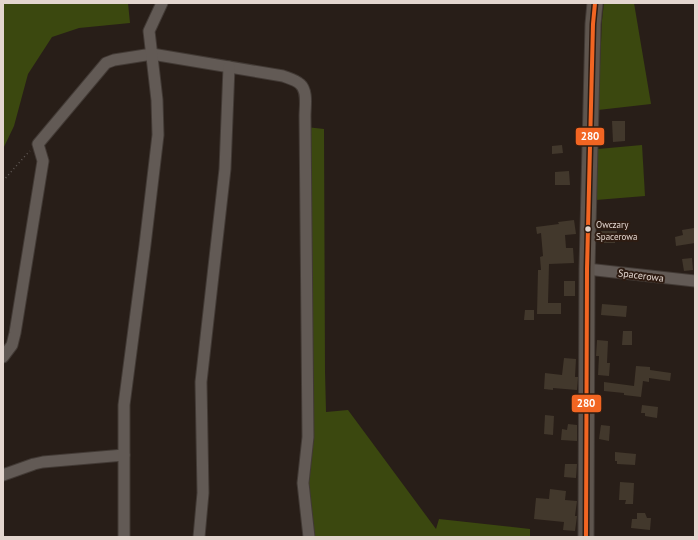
<svg xmlns="http://www.w3.org/2000/svg" width="698" height="540" font-family="'PT Sans',sans-serif">
	<style>
		.green { fill: #3b480f }
		.building { fill: #42382c }
		.lines { fill: none; stroke-linecap: round; stroke-linejoin: round }
		.street-casing { stroke: #423a35; stroke-width: 13 }
		.secondary-casing { stroke: #423a35; stroke-width: 17 }
		.path { stroke: #5e5753; stroke-width: 1.5; stroke-dasharray: 1 3; stroke-linecap: butt }
		.street { stroke: #625a55; stroke-width: 11 }
		.secondary { stroke: #5e554e; stroke-width: 15 }
		.bus-1-casing { stroke: #2e1c12; stroke-width: 7 }
		.bus-1 { stroke: #f26522; stroke-width: 4 }
		.bus-dot { fill: #e3d6cf; stroke: #2e1c12; stroke-width: 1.5 }
		.labels { text-anchor: middle; stroke-width: 4; stroke-linejoin: round; paint-order: stroke }
		.bus-label { font-size: 9px; fill: #e3d6cf; stroke: #2e1c12; text-anchor: start }
		.street-label { font-size: 10px; fill: #e3d6cf; stroke: #2e1c12 }
		.line-badge { stroke: #2e1c12; stroke-width: 1.5 }
		.badge-label { font-size: 11px; text-anchor: middle; font-weight: bold; fill: #fff }
	</style>
	<rect width="100%" height="100%" fill="#281e18"/>
	<g class="green">
		<path d="M3 3H128L130 23 79 28 52 37 28 74 14 126 3 149Z"/>
		<path d="M604 3H634L651 104 598 110 602 20Z"/>
		<path d="M306 127 324 129 325 371 326 412 348 410 436 529 439 519 530 529V537H308Z"/>
		<path d="M642 145 645 196 596 200 598 149Z"/>
	</g>
	<g class="building">
		<path d="M612 121H625V141L613 142Z"/>
		<path d="M562 145 563 153 552 154V146Z"/>
		<path d="M569 171 570 185H555V172Z"/>
		<path d="M574 220 576 234 565 235 566 248H573L574 263 549 264 548 303H561V314H537L538 270H541L540 257 543 256 541 233 537 234 536 227 559 224 558 222Z"/>
		<path d="M694 228 695 243 676 246 675 237 683 235 682 230Z"/>
		<path d="M601 231H617V240H615V243H601Z"/>
		<path d="M692 258 693 270 684 271 682 259Z"/>
		<rect x="564" y="281" width="11" height="15"/>
		<path d="M602 304 627 306 626 317 601 315Z"/>
		<path d="M525 310H534V320H524Z"/>
		<path d="M623 331H632V345H622Z"/>
		<path d="M597 340 608 341 607 363H610L609 376 598 375 599 356H596Z"/>
		<path d="M564 358 576 359 575 377H578L577 390 553 388V390L544 389 545 373 562 375Z"/>
		<path d="M636 366 650 367V370L671 373 670 381 649 378V382L643 381 641 397 624 395V393L604 391V382L634 386Z"/>
		<path d="M642 405 658 407 657 418 645 416V413H641Z"/>
		<path d="M545 415 554 416 553 435 544 434Z"/>
		<path d="M568 424 577 425V441L561 440 562 429 567 430Z"/>
		<path d="M601 425 610 426 609 441 599 439Z"/>
		<path d="M615 452 636 454 635 465 617 464V461H615Z"/>
		<path d="M565 464H577L576 478 564 477Z"/>
		<path d="M620 482 634 483 633 504H625L626 500H619Z"/>
		<path d="M550 489 566 491 565 500 577 501 575 516H577L575 531 563 530 564 522 534 519 536 498 549 499Z"/>
		<path d="M637 513H645L647 518H651L650 530 631 528 632 519H637Z"/>
	</g>
	<g class="lines">
		<g class="street-casing">
			<g id="street">
				<path d="M587 269 695 281"/>
				<path d="M3 357 12 345 15 333 43 161 38 144 106 63 114 60 152 54 283 76C288 78 296 80 300 84 308 91 305 106 305 116L308 437 303 483 309 537"/>
				<path d="M3 475 34 464 43 462 124 455"/>
				<path d="M124 537V405L145 245 158 135 157 100 149 31 162 3"/>
				<path d="M199 537 203 493 201 382 225 169 229 67"/>
			</g>
		</g>
		<g class="secondary-casing">
			<path id="secondary" d="M586 537 587 269 593 24 595 3"/>
		</g>
		<path class="path" d="M3 181 25 156 30 151"/>
		<use href="#street" class="street"/>
		<use href="#secondary" class="secondary"/>
		<g class="bus-1-casing">
			<path id="bus-1" d="M586 537 587 269 593 24 595 3"/>
		</g>
		<use href="#bus-1" class="bus-1"/>
	</g>
	<circle class="bus-dot" cx="588" cy="229" r="3.5"/>
	<g class="labels">
		<g class="bus-label">
			<text x="596" y="228">Owczary<tspan x="596" dy="12">Spacerowa</tspan></text>
		</g>
		<g class="street-label">
			<text transform="translate(641 275) rotate(7)" y="4">Spacerowa</text>
		</g>
	</g>
	<g class="line-badge">
		<rect x="575" y="127" width="30" height="19" rx="4" fill="#f26522"/>
		<rect x="571" y="394" width="31" height="19" rx="4" fill="#f26522"/>
	</g>
	<g class="badge-label">
		<text x="590" y="140">280</text>
		<text x="586" y="407">280</text>
	</g>
	<rect width="698" height="540" fill="none" stroke="#e3d6cf" stroke-width="8"/>
</svg>
